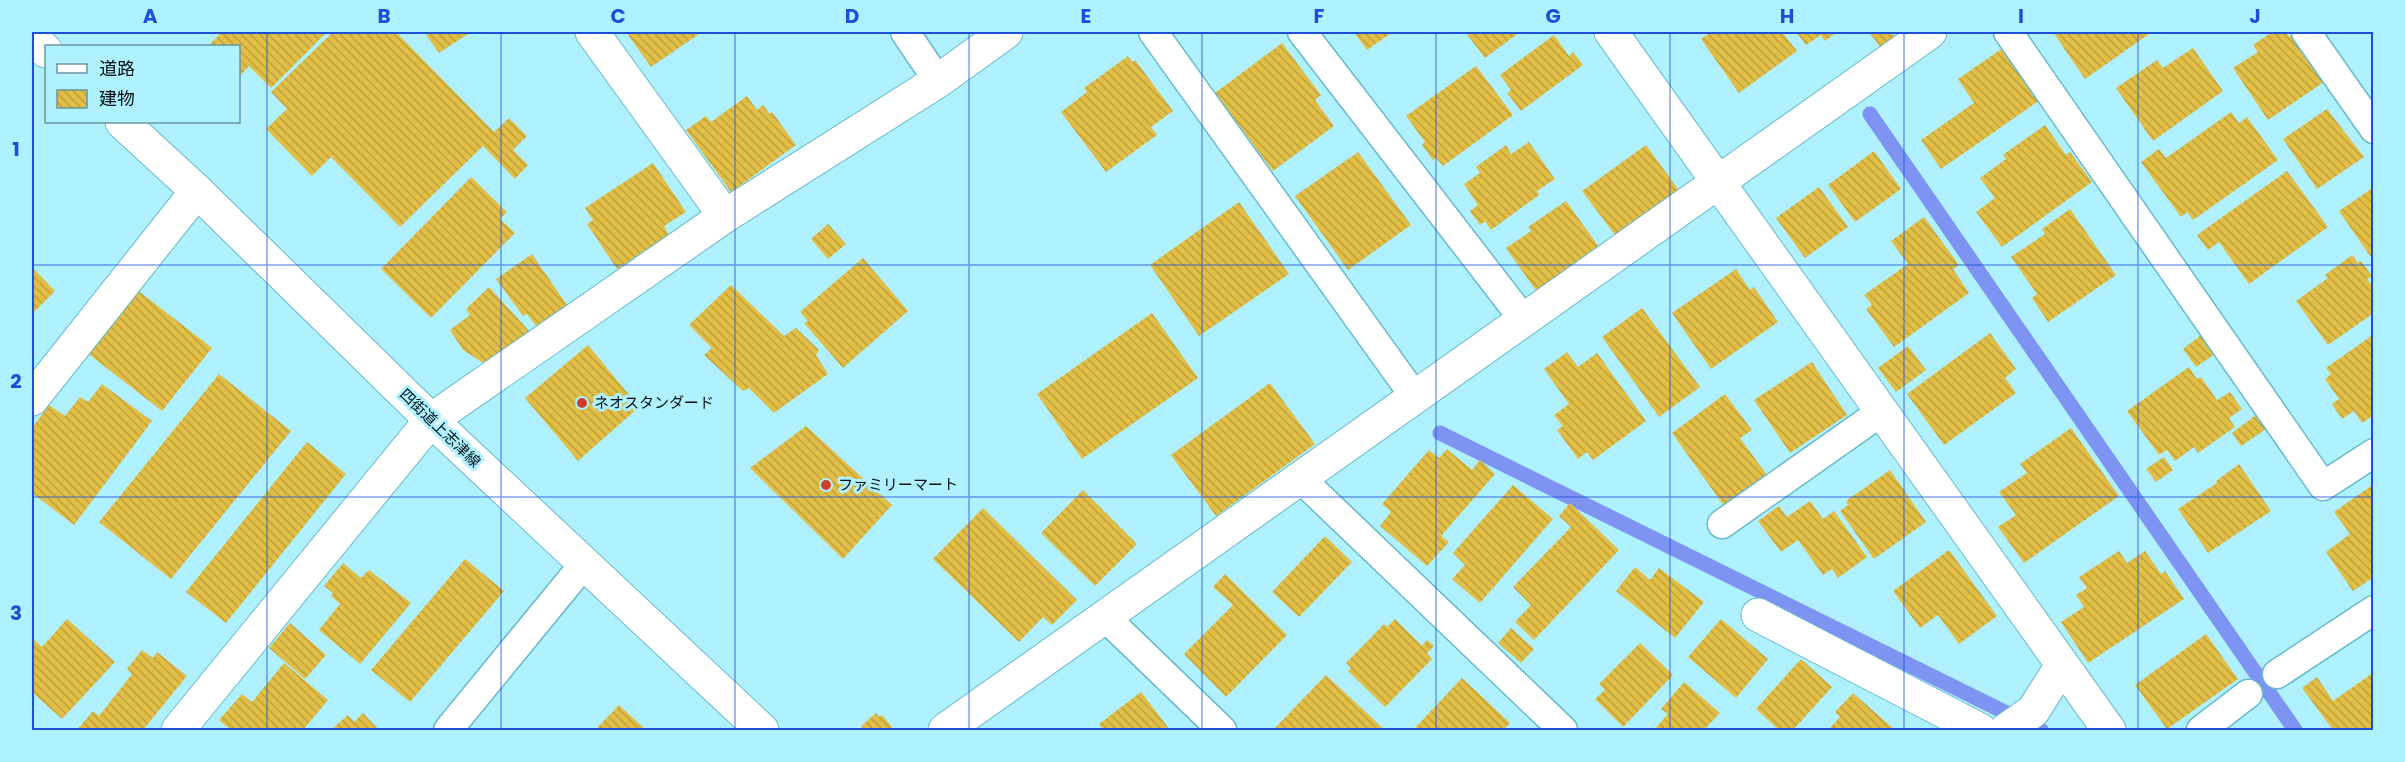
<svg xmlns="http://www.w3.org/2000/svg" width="2405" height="762" font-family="Poppins,'Noto Sans JP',sans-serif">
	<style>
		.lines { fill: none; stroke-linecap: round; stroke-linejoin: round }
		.stream { stroke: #7e94f2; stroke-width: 15 }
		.building { fill: url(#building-back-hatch) }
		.service-casing { stroke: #67bacb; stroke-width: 31 }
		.minor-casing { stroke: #67bacb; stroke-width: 35 }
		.secondary-casing { stroke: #67bacb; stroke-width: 35 }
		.service { stroke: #fff; stroke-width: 28 }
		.minor { stroke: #fff; stroke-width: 33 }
		.secondary { stroke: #fff; stroke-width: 33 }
		.grid { fill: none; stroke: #1d4ed8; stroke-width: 1.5; stroke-opacity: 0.55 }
		.poi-dot { fill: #cc4028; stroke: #b0f1ff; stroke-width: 2 }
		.labels { text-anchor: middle; stroke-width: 6; stroke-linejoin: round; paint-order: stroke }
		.poi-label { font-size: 15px; fill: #000f14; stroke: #b0f1ff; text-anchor: start }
		.street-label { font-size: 15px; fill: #000f14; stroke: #b0f1ff }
		.neatline { fill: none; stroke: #1d4ed8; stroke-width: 2 }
		.grid-label { font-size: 20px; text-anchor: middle; font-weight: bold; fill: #1d4ed8 }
	</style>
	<defs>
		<pattern id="building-back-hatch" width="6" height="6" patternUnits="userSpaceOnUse" patternTransform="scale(1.5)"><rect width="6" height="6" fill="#e1be46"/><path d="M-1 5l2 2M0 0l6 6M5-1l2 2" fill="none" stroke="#bfa23c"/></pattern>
	</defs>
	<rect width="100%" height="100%" fill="#b0f1ff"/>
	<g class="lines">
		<g class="stream">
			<path d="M1870 114 2295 730"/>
			<path d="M1440 433 2041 730"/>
		</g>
	</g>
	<g class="building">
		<path d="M215 32H327L271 88 249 66 238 78V46H208L219 35Z"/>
		<path d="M333 32H396L494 132 509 118 527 136 513 150 528 165 515 179 483 146 400 227 331 157 312 176 266 129 287 109 271 92Z"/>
		<path d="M424 32H471L439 53Z"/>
		<path d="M633 32H702L651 67 628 35Z"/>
		<path d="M1354 32H1393L1367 50Z"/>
		<path d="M1465 32H1520L1485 58Z"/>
		<path d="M1711 32H1782L1797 51 1739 93 1701 39Z"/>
		<path d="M1796 32H1837L1825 41 1821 35 1806 45Z"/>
		<path d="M1869 32H1891L1902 46 1887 56Z"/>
		<path d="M2053 32H2152L2085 79Z"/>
		<path d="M2272 32H2286L2289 37 2295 32 2327 80 2268 120 2233 68 2258 52 2253 45Z"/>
		<path d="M1554 35 1569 56 1573 52 1583 65 1521 111 1507 93 1511 90 1500 75Z"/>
		<path d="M1282 43 1321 95 1315 100 1334 126 1273 171 1215 93Z"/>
		<path d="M2003 48 2040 100 1941 169 1921 140 1974 103 1958 79Z"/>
		<path d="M2193 48 2223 91 2153 141 2116 88 2157 60 2163 68Z"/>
		<path d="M1128 56 1132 62 1135 60 1173 111 1151 127 1157 135 1106 172 1061 112 1087 92 1084 88Z"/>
		<path d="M1476 66 1513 115 1443 166 1436 158 1433 160 1422 145 1425 142 1406 116Z"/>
		<path d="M747 96 757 110 763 105 770 114 772 112 796 145 731 192 686 130 706 116 711 122Z"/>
		<path d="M2327 109 2364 157 2317 189 2283 139Z"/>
		<path d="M2231 112 2239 123 2247 117 2278 160 2193 220 2187 212 2181 217 2141 162 2159 149 2166 158Z"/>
		<path d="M2045 125 2066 155 2070 152 2092 182 2002 247 1976 212 1995 198 1980 178 2006 159 2003 155Z"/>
		<path d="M1529 142 1555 179 1537 191 1539 195 1491 230 1485 221 1480 225 1470 211 1478 205 1464 184 1480 173 1476 167 1506 145 1511 154Z"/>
		<path d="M1646 145 1681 193 1618 239 1582 191Z"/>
		<path d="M1874 151 1901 189 1855 222 1828 185Z"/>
		<path d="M1358 152 1411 225 1348 270 1295 196Z"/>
		<path d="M653 163 686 212 664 226 669 235 617 269 587 224 593 220 585 208Z"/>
		<path d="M2287 171 2328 227 2249 284 2219 242 2208 250 2197 235Z"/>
		<path d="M471 177 507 212 500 219 515 233 431 318 381 269Z"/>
		<path d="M1819 187 1848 227 1805 258 1776 218Z"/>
		<path d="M2374 187V254L2370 256 2339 211Z"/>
		<path d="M1566 201 1599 247 1537 292 1506 248 1531 231 1528 227Z"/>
		<path d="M1239 202 1289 274 1199 336 1150 265Z"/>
		<path d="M2070 209 2116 275 2048 322 2032 298 2037 294 2011 257 2045 234 2042 229Z"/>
		<path d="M1924 217 1959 265 1953 269 1969 293 1894 347 1866 309 1872 305 1864 295 1908 264 1891 241Z"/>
		<path d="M828 224 846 244 828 259 811 239Z"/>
		<path d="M532 254 567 305 536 326 527 314 523 316 496 279Z"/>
		<path d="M2352 255 2358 263 2361 261 2372 276 2367 279 2374 288V313L2328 345 2296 301 2328 278 2325 275Z"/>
		<path d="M863 258 908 311 843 368 804 323 808 321 800 312Z"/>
		<path d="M32 267 55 291 32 314Z"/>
		<path d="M1736 269 1750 290 1754 287 1778 322 1711 369 1672 313Z"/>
		<path d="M731 285 784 336 796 328 819 350 816 355 828 374 774 413 749 388 743 391 704 355 712 348 689 325Z"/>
		<path d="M489 287 531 333 485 364 463 350 450 330 470 315 466 309Z"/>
		<path d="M136 289 212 348 162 411 86 352Z"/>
		<path d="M1642 308 1700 387 1659 417 1602 337Z"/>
		<path d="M1152 313 1198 378 1082 459 1037 394Z"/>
		<path d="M2205 332 2219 351 2196 367 2183 349Z"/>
		<path d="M1990 333 2016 369 2005 378 2016 393 1944 445 1907 394Z"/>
		<path d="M2374 334V415L2362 423 2354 411 2342 419 2332 404 2339 399 2325 379 2331 374 2326 368Z"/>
		<path d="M588 345 639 407 578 461 525 398Z"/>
		<path d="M1908 346 1926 370 1896 392 1878 368Z"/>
		<path d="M1567 352 1578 367 1597 353 1646 421 1593 460 1587 452 1578 459 1557 430 1563 426 1554 415 1569 404 1544 369Z"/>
		<path d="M1812 362 1847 415 1790 453 1754 400Z"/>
		<path d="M2189 367 2197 379 2201 377 2217 400 2230 392 2242 409 2229 418 2235 427 2198 453 2194 447 2175 461 2167 450 2159 455 2127 411Z"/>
		<path d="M219 374 291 431 171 579 99 522Z"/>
		<path d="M1270 383 1315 444 1216 516 1171 455Z"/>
		<path d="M102 384 152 421 74 525 32 493V461L34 459 32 457V428L49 405 65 416 80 397 88 402Z"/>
		<path d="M1725 394 1752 430 1740 438 1767 475 1724 506 1672 433Z"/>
		<path d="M2256 415 2266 429 2241 446 2232 433Z"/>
		<path d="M806 426 892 505 843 559 750 468Z"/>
		<path d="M2071 428 2119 496 2024 563 1998 527 2016 515 1999 492 2027 473 2020 464Z"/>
		<path d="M307 442 346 474 226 623 186 592Z"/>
		<path d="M1447 449 1472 470 1480 460 1495 474 1441 536 1449 542 1427 566 1380 526 1391 512 1382 504 1429 450 1439 458Z"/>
		<path d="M2164 457 2173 470 2156 482 2146 469Z"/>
		<path d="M2239 464 2271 511 2208 553 2178 509 2217 483 2216 481Z"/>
		<path d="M1890 470 1926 522 1874 559 1840 511 1848 505 1846 501Z"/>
		<path d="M2374 484V577L2353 591 2326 552 2350 534 2334 512Z"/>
		<path d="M1513 485 1553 519 1480 603 1452 579 1465 565 1453 553Z"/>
		<path d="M1083 490 1137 544 1095 586 1041 533Z"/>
		<path d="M1810 501 1823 519 1834 511 1867 557 1838 578 1832 569 1823 575 1798 540 1781 552 1758 521 1779 506 1787 517Z"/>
		<path d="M1570 503 1619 550 1534 640 1515 622 1531 605 1513 587 1571 527 1559 516Z"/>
		<path d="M983 508 1077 600 1052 625 1043 617 1019 642 933 559Z"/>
		<path d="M1325 536 1352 562 1299 617 1272 592Z"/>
		<path d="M1949 550 1997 616 1959 644 1938 615 1920 628 1893 591Z"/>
		<path d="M2119 551 2127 563 2145 551 2161 574 2165 571 2184 599 2088 663 2061 622 2084 607 2076 595 2087 588 2079 577Z"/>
		<path d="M465 559 504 591 410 702 371 670Z"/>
		<path d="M343 563 361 578 369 570 411 603 360 664 319 630 340 604 331 596 333 593 324 586Z"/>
		<path d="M1635 567 1650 580 1659 568 1704 602 1675 638 1616 591Z"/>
		<path d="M1225 574 1287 635 1226 697 1184 654 1233 605 1213 587Z"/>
		<path d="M67 619 115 662 62 719 32 692V638L42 647Z"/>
		<path d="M1395 619 1422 646 1427 640 1434 646 1427 653 1432 659 1385 707 1348 671 1351 668 1346 663 1384 624 1387 627Z"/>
		<path d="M1721 619 1768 659 1736 698 1688 657Z"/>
		<path d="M290 623 326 655 305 679 269 648Z"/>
		<path d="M1511 628 1534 649 1521 663 1498 643Z"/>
		<path d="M2206 634 2238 679 2167 729 2135 685Z"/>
		<path d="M1640 643 1673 675 1623 727 1595 699 1605 690 1599 684Z"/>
		<path d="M142 650 153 658 157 652 187 676 143 730H77L93 711 99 716 132 674 127 669Z"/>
		<path d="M1801 659 1832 687 1793 730H1779L1756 709Z"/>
		<path d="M284 663 328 700 303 730H231L219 720 242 694 252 702Z"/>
		<path d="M2374 672V730H2333L2302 688 2317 677 2333 701Z"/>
		<path d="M1326 675 1385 730H1273Z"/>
		<path d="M1462 678 1510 723 1503 730H1413Z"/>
		<path d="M1684 682 1720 713 1704 730H1654L1668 714 1661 709Z"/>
		<path d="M1141 692 1170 730H1103L1099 724Z"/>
		<path d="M1853 693 1895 730H1828L1840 717 1835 712Z"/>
		<path d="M619 705 646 730H595Z"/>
		<path d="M363 713 379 730H331L348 715 354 722Z"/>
		<path d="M876 713 879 717 882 715 892 727 888 730H864L861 726Z"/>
	</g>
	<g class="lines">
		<g class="service-casing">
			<g id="service">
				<path d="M905 32 938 81"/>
				<path d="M1153 32 1415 397"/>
				<path d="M1302 32 1524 320"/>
				<path d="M2008 32 2323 486 2374 453"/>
				<path d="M2306 32 2374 129"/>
				<path d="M1300 478 1563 730"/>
				<path d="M1722 524 1881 412"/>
				<path d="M1105 617 1222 730"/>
				<path d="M2277 674 2374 610"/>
				<path d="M448 730 584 564"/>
				<path d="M2201 730 2248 694"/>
			</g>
		</g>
		<g class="minor-casing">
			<g id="minor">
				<path d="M592 32 725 216"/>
				<path d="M1611 32 2109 730"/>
				<path d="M32 399 197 191"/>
				<path d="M1758 615 1980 730"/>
				<path d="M178 730 431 420 725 216 938 81 1006 32"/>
				<path d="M945 730 1930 32"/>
				<path d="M2006 730 2033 711 2061 667"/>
			</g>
		</g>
		<g class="secondary-casing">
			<g id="secondary">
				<path d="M32 37 46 51"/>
				<path d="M122 122 197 191 431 420 762 730"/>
			</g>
		</g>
		<use href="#service" class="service"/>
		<use href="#minor" class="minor"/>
		<use href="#secondary" class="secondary"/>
	</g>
	<path class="grid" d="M267 32V730M501 32V730M735 32V730M969 32V730M1202 32V730M1436 32V730M1670 32V730M1904 32V730M2138 32V730M32 265H2374M32 497H2374"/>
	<g class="poi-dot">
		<circle cx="582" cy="403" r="6"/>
		<circle cx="826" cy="485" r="6"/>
	</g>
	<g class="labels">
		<g class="poi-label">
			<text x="594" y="408">ネオスタンダード</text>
			<text x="838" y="490">ファミリーマート</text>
		</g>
		<g class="street-label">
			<text transform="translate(440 428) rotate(44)" y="5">四街道上志津線</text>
		</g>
	</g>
	<rect width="2405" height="762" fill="none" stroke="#b0f1ff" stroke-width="66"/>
	<rect x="45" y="45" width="195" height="78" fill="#b0f1ff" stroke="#6a97a1" stroke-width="1.5"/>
	<rect x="57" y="64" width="30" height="9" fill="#ffffff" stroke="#6a97a1" stroke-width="1.5"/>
	<text x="99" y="75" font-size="18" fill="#000f14">道路</text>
	<rect x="57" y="90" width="30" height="18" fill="url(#building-back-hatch)" stroke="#6a97a1" stroke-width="1.5"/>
	<text x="99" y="105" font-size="18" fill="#000f14">建物</text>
	<rect x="33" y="33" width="2339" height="696" class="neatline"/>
	<g class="grid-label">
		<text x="150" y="23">A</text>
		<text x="384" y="23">B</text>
		<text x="618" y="23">C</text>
		<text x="852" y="23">D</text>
		<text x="1086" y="23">E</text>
		<text x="1319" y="23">F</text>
		<text x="1553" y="23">G</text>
		<text x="1787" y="23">H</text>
		<text x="2021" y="23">I</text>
		<text x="2255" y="23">J</text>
		<text x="16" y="156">1</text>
		<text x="16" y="388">2</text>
		<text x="16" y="620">3</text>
	</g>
</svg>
